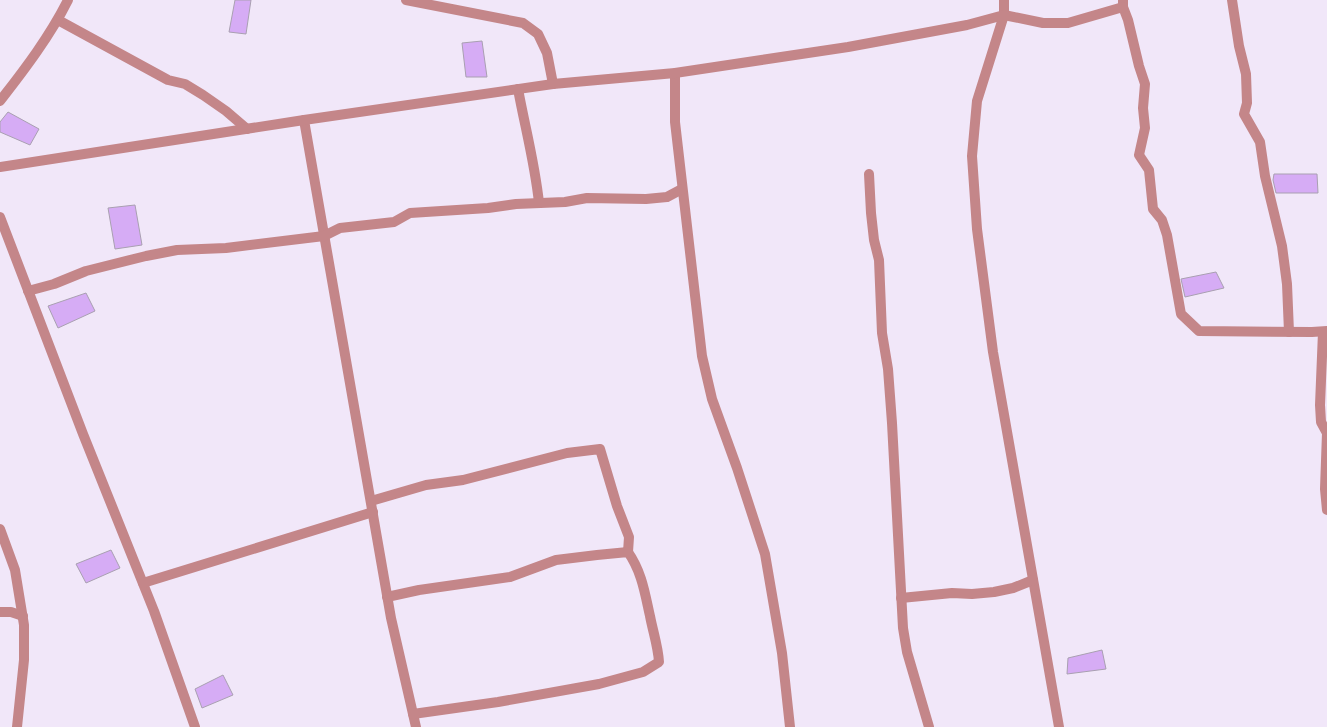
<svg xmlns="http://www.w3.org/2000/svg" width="1327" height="727" font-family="Mulish,sans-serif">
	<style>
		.building { fill: #d6acf5; stroke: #a9a0b1 }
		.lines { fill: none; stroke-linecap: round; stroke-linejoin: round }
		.minor { stroke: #c48689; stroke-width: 10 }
	</style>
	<rect width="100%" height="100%" fill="#f1e7f9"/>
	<g class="building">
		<path d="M235 0H251L246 34 229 32Z"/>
		<path d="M482 41 487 77H466L462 43Z"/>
		<path d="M8 112 39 129 30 145 0 132V122Z"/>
		<path d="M1274 174H1317L1318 193H1276L1273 180Z"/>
		<path d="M135 205 142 245 115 249 108 208Z"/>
		<path d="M1216 272 1224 288 1185 297 1181 279Z"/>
		<path d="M86 293 95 311 58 328 48 306Z"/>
		<path d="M111 550 120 568 86 583 76 564Z"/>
		<path d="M1102 650 1106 669 1067 674 1068 658Z"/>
		<path d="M223 675 233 695 202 708 195 689Z"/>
	</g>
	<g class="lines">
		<g class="minor">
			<path d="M406 0 523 23 538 34 547 53 553 84"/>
			<path d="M1004 0V15L977 101 972 156 977 229 993 352 1059 727"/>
			<path d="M1123 0V7L1128 20 1139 66 1145 84 1143 108 1145 128 1139 155 1149 170 1153 209 1162 220 1167 235 1181 314 1199 331 1312 332 1327 331"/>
			<path d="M1232 0 1239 46 1246 74 1247 103 1244 114 1260 142 1265 176 1282 246 1287 284 1289 332"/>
			<path d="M58 20 168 80 185 84 203 95 226 111 247 129"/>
			<path d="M675 73V122L702 356 712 399 737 468 765 554 782 653 790 727"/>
			<path d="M518 89C525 127 535 164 539 203"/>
			<path d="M0 101C25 69 50 36 68 0"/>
			<path d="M304 120 391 618 416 727"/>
			<path d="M0 167 304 120 553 84 675 73 848 47 967 25 1004 15 1043 23H1068L1123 7"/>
			<path d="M869 174 871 213 874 240 879 260 882 333 888 369 892 423 903 628 907 652 929 727"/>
			<path d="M0 217 83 434 154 611 195 727"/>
			<path d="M28 291 54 284 86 271 146 256 177 250 226 248 324 236 340 228 394 222 410 213 488 208 516 204 565 202 587 198 646 199 667 197 682 189"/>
			<path d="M1323 332 1320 405 1321 422 1327 433 1325 489 1327 510"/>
			<path d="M371 501 426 485 463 480 567 453 600 449 617 506 629 537 628 552"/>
			<path d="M0 529 15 570 24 625V660L17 727"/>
			<path d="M143 583 373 512"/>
			<path d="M387 597 419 590 510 577 556 560 597 555 628 552C642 572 645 594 650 616 653 632 658 646 659 662L643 672 599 684 498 702 413 714"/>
			<path d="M901 598 952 593 972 594 994 592 1013 588 1033 580"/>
			<path d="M0 612H11L23 616"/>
		</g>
	</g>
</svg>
